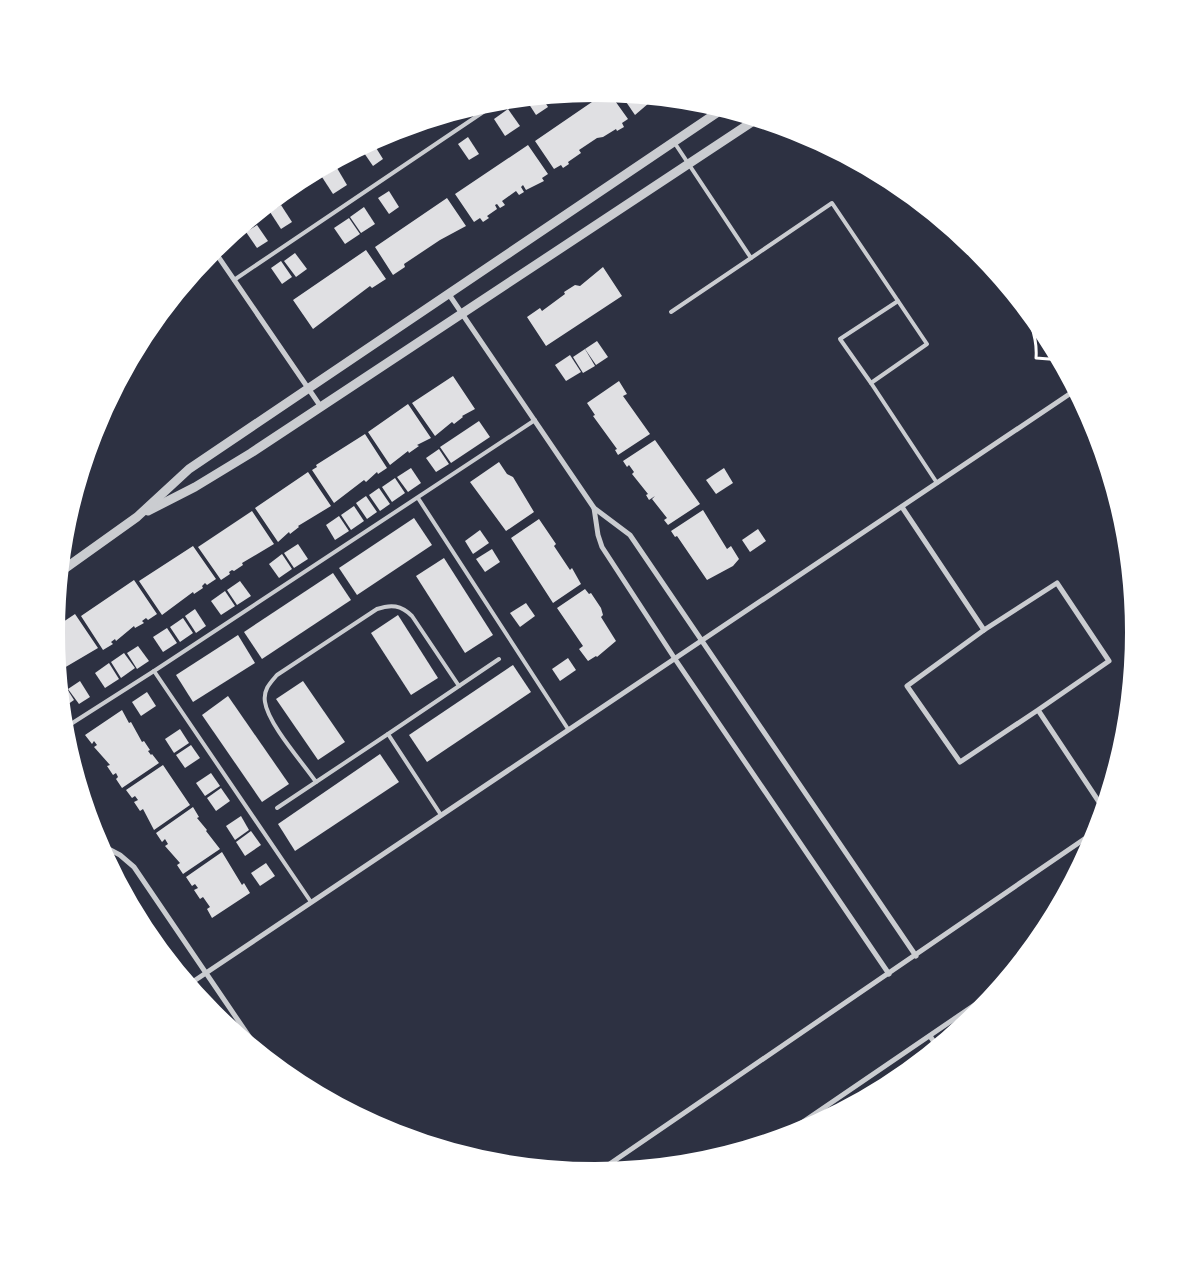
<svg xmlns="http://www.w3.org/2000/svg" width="1191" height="1264" font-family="'PT Sans Narrow',sans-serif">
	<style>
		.building { fill: #e0e0e3 }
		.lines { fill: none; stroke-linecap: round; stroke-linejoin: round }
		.path { stroke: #fff; stroke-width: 3 }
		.service { stroke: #caccd0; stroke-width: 4 }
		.minor { stroke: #caccd0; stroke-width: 5 }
		.tertiary { stroke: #caccd0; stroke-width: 9 }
		.rim { fill: none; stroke: #fff; stroke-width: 6 }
	</style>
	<rect width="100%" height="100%" fill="#2d3142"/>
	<g class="building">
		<path d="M608 91 628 119 622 123 624 127 617 131 616 129 603 137 597 138 579 150 581 153 568 162 569 164 563 168 561 165 554 169 535 141Z"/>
		<path d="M620 93 655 96 656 97 635 115Z"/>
		<path d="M541 96 548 107 536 115 525 98Z"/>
		<path d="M508 109 520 126 505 136 494 119Z"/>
		<path d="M468 137 479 154 469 160 458 144Z"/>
		<path d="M373 143 383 159 373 166 362 150Z"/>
		<path d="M528 145 548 174 542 178 544 181 526 190 523 185 521 187 524 192 519 195 516 191 502 201 505 205 500 208 497 204 495 205 497 209 487 216 489 218 483 222 480 218 474 222 455 194Z"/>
		<path d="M337 168 347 185 333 194 322 177Z"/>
		<path d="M389 191 399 207 389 214 378 198Z"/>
		<path d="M447 198 466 226 440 240 404 264 405 267 393 275 375 247Z"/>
		<path d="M281 205 292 222 281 229 270 212Z"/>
		<path d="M364 207 375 224 361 233 350 217Z"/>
		<path d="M349 218 360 234 345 244 334 228Z"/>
		<path d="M257 225 268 241 257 248 246 232Z"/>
		<path d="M366 250 386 279 372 288 370 286 313 329 293 300Z"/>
		<path d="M295 253 307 269 296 277 284 261Z"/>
		<path d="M281 261 292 277 282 284 271 268Z"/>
		<path d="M603 267 622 296 546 346 527 317 540 308 542 311 565 294 564 292 575 285 580 286Z"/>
		<path d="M597 341 608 357 596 365 585 349Z"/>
		<path d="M585 349 595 366 583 373 573 357Z"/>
		<path d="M570 355 581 372 566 381 555 365Z"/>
		<path d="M453 376 475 409 462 416 463 417 454 424 452 422 435 436 412 403Z"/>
		<path d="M619 381 627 394 623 396 650 434 618 455 615 450 617 449 593 416 595 415 587 403Z"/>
		<path d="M408 404 431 438 417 445 419 446 409 453 408 451 390 465 368 432Z"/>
		<path d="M479 421 490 437 451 463 440 447Z"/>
		<path d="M365 434 387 468 378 474 377 472 366 482 364 480 334 503 312 470 317 467 316 465Z"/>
		<path d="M655 440 700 504 668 525 664 520 667 518 652 499 655 496 649 500 646 495 648 494 632 474 634 472 629 465 627 467 623 461Z"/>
		<path d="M439 449 449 464 436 472 426 458Z"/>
		<path d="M499 462 507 474 513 477 534 512 506 531 470 482Z"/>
		<path d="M411 468 421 483 408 492 397 477Z"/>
		<path d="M724 468 733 483 716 494 706 480Z"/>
		<path d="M308 472 331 506 298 526 299 527 290 534 289 532 278 542 255 508Z"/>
		<path d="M395 478 405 493 392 502 382 487Z"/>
		<path d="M379 488 390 504 380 511 369 495Z"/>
		<path d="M366 496 377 512 367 519 356 503Z"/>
		<path d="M354 506 364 521 351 530 341 515Z"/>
		<path d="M703 510 727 549 731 546 739 559 733 566 707 580 677 536 675 537 671 531Z"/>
		<path d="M252 511 274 544 242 563 243 565 234 571 232 570 229 572 230 574 221 580 198 547Z"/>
		<path d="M339 516 349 531 335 540 326 525Z"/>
		<path d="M414 518 432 545 357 595 339 568Z"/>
		<path d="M539 519 556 544 554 546 570 570 572 568 581 584 553 603 511 538Z"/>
		<path d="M758 529 766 541 750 552 742 540Z"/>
		<path d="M480 530 489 543 473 554 465 541Z"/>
		<path d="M298 544 308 559 294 568 284 553Z"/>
		<path d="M193 546 216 579 207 585 205 583 202 586 203 588 194 594 193 592 162 615 139 581Z"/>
		<path d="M492 549 500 562 485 572 476 559Z"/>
		<path d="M282 554 292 569 279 578 269 564Z"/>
		<path d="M444 558 493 635 465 653 416 576Z"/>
		<path d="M333 573 351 600 262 659 244 632Z"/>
		<path d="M134 580 157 614 148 620 146 618 142 621 144 623 135 628 134 626 116 641 115 639 111 642 113 644 103 650 81 616Z"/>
		<path d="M240 581 251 596 237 605 227 590Z"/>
		<path d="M585 589 589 594 591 593 601 608 603 615 601 617 616 641 597 657 596 656 588 661 579 649 583 646 557 608Z"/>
		<path d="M225 591 235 606 221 615 211 601Z"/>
		<path d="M526 603 535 616 520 627 510 613Z"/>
		<path d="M195 609 206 626 196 633 185 616Z"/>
		<path d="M75 614 98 648 64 668 66 670 58 675 54 628Z"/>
		<path d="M398 615 438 678 411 695 371 633Z"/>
		<path d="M183 618 193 633 180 642 170 627Z"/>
		<path d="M167 628 177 643 163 652 153 637Z"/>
		<path d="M238 635 255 663 193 702 176 675Z"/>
		<path d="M138 646 149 661 137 669 127 653Z"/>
		<path d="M124 653 135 668 121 678 111 662Z"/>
		<path d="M568 658 576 670 560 681 552 669Z"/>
		<path d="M109 663 119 679 105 688 95 673Z"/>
		<path d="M513 665 531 692 427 762 409 735Z"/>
		<path d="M80 681 90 697 79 704 68 689Z"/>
		<path d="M303 681 345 742 318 760 276 699Z"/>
		<path d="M64 684 74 700 61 709 59 687Z"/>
		<path d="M147 692 156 706 141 716 132 702Z"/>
		<path d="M228 696 289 784 262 802 202 715Z"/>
		<path d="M122 710 129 723 131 722 142 742 144 741 150 750 148 751 151 755 152 754 159 763 122 788 116 779 118 777 116 773 113 775 107 766 110 765 94 747 97 745 94 741 92 744 85 735Z"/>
		<path d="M180 729 189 743 174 753 165 739Z"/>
		<path d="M191 745 200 758 185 768 176 755Z"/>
		<path d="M380 754 399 782 295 851 278 824Z"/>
		<path d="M163 765 190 805 154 830 143 809 140 811 134 802 138 800 135 796 132 798 126 790Z"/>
		<path d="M211 773 220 786 205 796 196 783Z"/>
		<path d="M221 788 230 801 216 811 207 798Z"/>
		<path d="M193 807 199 817 197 818 207 830 206 831 220 849 183 874 177 865 180 863 165 846 168 844 165 839 162 842 156 833Z"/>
		<path d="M241 816 249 830 235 840 226 826Z"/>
		<path d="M251 831 261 845 245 856 236 842Z"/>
		<path d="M222 852 242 885 244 883 250 893 212 918 207 909 210 907 203 897 200 899 194 890 198 888 195 884 192 886 186 877Z"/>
		<path d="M266 863 275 876 260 886 251 873Z"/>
	</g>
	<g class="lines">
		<path class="path" d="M1013 291C1026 310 1038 334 1036 358L1062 360"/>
		<g class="service">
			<path d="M674 142 751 258 832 203 927 344 871 383 937 483"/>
			<path d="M234 280 501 100"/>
			<path d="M671 312 751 258"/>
			<path d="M871 383 840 339 898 301"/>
			<path d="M418 498 568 729"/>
			<path d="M63 729 154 671"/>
			<path d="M388 734 316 782C303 763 268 724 265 702 263 690 270 683 277 675L377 609C391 604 401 605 412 616L459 686"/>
			<path d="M277 808 316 782"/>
			<path d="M441 815 388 734 499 659"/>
			<path d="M311 902 154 671 535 420"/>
		</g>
		<g class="minor">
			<path d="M213 249 321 407"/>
			<path d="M448 293 594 508 630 535 916 956"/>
			<path d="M902 507 984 630"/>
			<path d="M594 508 598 535 602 547 675 659 889 974"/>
			<path d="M1038 710 1109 661 1057 583 984 630 907 686 960 762 1038 710 1105 811"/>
			<path d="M93 834 101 845 103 853"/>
			<path d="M101 845 120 855 134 867 263 1057"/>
			<path d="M188 985 1077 389"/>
			<path d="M959 1016 966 1026"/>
			<path d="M930 1036 938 1048"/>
			<path d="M775 1141 1001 987"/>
			<path d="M595 1174 1099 829"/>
		</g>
		<g class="tertiary">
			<path d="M148 511 195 487 251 453 758 118"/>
			<path d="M60 572 137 517 189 469 724 108"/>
		</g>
	</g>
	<path d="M0 0H1191V1264H0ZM62 632a533 533 0 1 1 1066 0a533 533 0 1 1-1066 0Z" fill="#fff" fill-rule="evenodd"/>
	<path class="rim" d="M62 632a533 533 0 1 1 1066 0a533 533 0 1 1-1066 0Z"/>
</svg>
